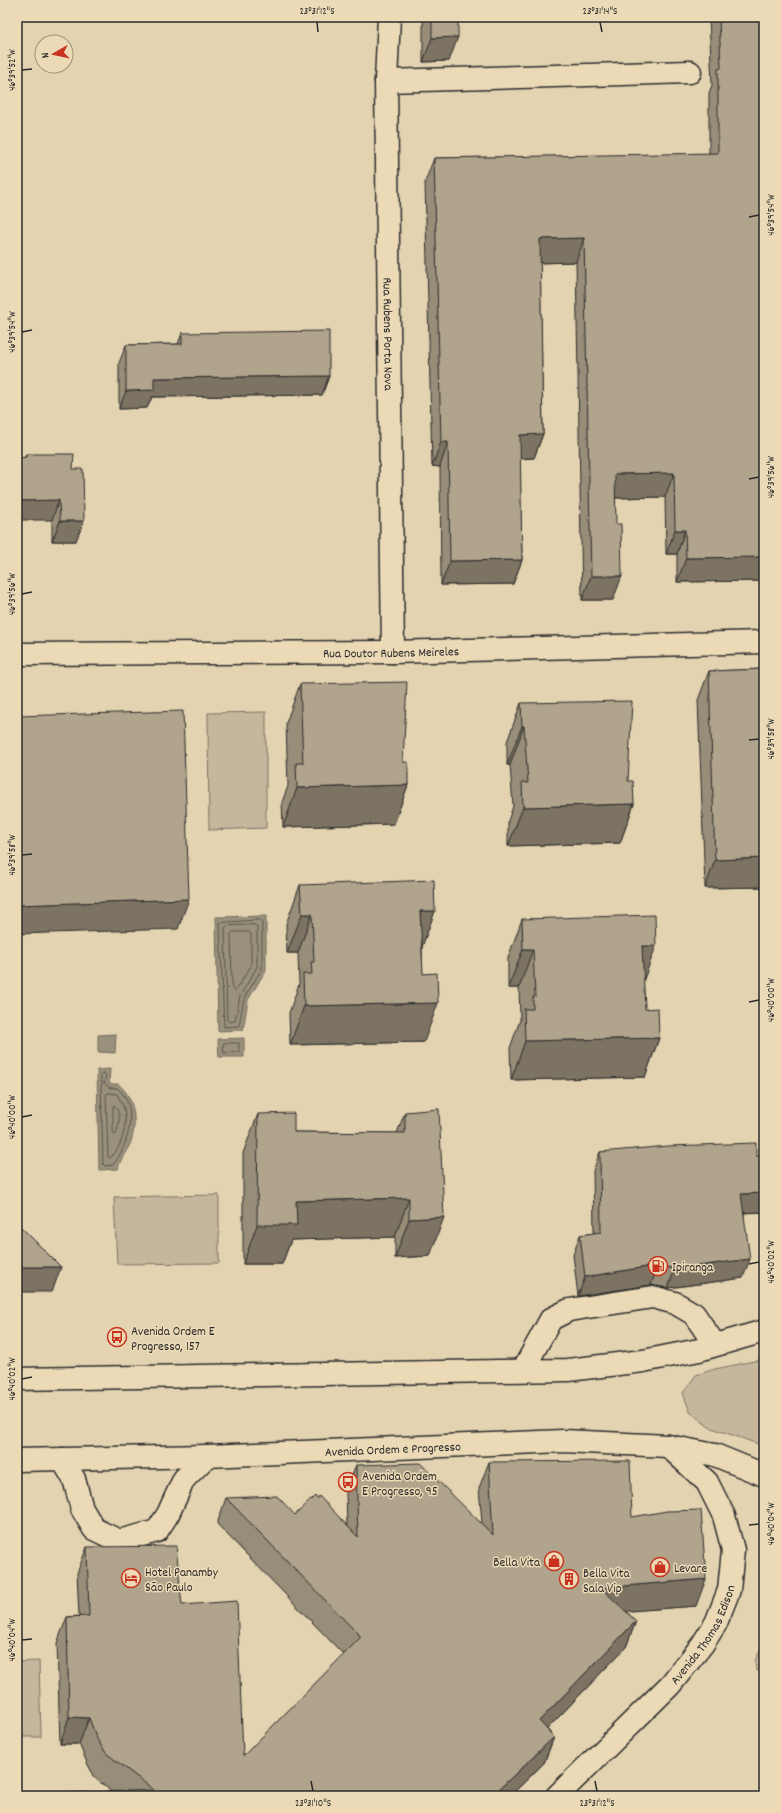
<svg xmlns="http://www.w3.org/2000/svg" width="781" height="1813" font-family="Dekko,sans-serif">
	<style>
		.green { fill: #c6b79c; stroke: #787164 }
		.water { fill: #9a917c; stroke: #6e685c }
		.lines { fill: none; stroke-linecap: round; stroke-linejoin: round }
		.shore { stroke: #57544b; stroke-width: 1 }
		.minor-casing { stroke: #2b2b2b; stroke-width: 25 }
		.major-casing { stroke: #2b2b2b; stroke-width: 25 }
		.minor { stroke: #ecdab7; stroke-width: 22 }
		.major { stroke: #ecdab7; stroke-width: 22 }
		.wall { fill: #978d78; stroke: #2b2b2b }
		.shaded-wall { fill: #7b7362; stroke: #2b2b2b }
		.building { fill: #b0a48c; stroke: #2b2b2b }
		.ticks { fill: none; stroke: #2b2b2b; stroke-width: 1.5 }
		.labels { text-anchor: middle; stroke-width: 3; stroke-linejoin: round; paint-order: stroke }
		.street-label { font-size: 13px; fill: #2b2b2b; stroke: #ecdab7 }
		.poi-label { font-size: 13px; fill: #2b2b2b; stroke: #ecdab7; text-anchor: start }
		.neatline { fill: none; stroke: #2b2b2b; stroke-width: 1.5 }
		.ticks-label { font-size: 10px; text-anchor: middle; fill: #2b2b2b }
	</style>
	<rect width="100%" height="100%" fill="#e4d3b1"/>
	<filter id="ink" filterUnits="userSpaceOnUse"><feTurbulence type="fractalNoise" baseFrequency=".025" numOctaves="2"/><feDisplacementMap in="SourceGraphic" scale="8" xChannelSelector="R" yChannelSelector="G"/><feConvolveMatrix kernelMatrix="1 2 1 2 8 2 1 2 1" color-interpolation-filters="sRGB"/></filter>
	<g filter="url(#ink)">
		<g class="green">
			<path d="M266 712V828L209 830 208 713Z"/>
			<path d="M219 1195V1263L117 1264 114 1197Z"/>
			<path d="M764 1359V1446L709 1427 690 1412 683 1393 696 1375 715 1369Z"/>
			<path d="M764 1642V1674L756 1670 755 1661Z"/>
			<path d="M39 1661 41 1737H17V1662Z"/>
		</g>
		<g class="water">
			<path d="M266 916V970L248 1000 243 1030 218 1031 216 917Z"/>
			<path d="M116 1034 115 1053 98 1052V1035Z"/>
			<path d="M244 1038V1057H219L218 1039Z"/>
			<path d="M110 1069 109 1084H118C135 1097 138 1124 130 1144 126 1153 120 1159 118 1169L99 1170 97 1070Z"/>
		</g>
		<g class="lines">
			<g class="shore">
				<path d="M260 920 262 922V969L244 998 239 1026 224 1027 220 923Z"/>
				<path d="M255 925 257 927V967L240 996 235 1021 229 1022 227 1020 225 928 227 926Z"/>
				<path d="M233 932H249L251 934V966L235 991 232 989 231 934Z"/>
				<path d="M224 1043H239V1052L224 1053 223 1045Z"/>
				<path d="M103 1073 106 1075 104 1083C109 1088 109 1088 117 1088 140 1105 128 1147 113 1165L105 1166 103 1164 101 1085 103 1083 101 1082V1076Z"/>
				<path d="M109 1093 117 1094C119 1099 123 1104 124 1109 128 1124 122 1148 110 1158L108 1157 106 1095Z"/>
				<path d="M114 1105C121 1110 120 1128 115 1134L113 1132V1107Z"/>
			</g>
			<g class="minor-casing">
				<g id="minor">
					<path id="s1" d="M389 17 386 81 393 652"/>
					<path d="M386 81 690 72"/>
					<path id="s2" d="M17 654 393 652 764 642"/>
					<path d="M523 1370 551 1319 569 1310 653 1297 675 1303 694 1314 715 1345"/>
					<path d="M62 1459 74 1479 82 1509 94 1529 119 1541 157 1531 168 1514 184 1479 207 1456"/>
					<path id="s3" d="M557 1796 670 1685 702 1645 716 1623 729 1590 733 1550 724 1516 707 1482 668 1446"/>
				</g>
			</g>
			<g class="major-casing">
				<g id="major">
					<path d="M17 1379 568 1370 643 1361 699 1350 764 1331"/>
					<path id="s4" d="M17 1460 207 1456 563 1441 668 1446 715 1455 764 1475"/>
				</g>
			</g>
			<use href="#minor" class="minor"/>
			<use href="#major" class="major"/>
		</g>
		<g class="wall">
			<path d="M423 17H458L449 61 423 62Z"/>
			<path d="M709 17H764V572H763L760 581 677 582V554H666L665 497 615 498 613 600H582L576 262 540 263 543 434 534 458 520 459 522 560 513 584 441 585 440 467 432 466 425 182 434 158 709 154V93L712 85Z"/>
			<path d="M182 333 329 376 322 395 152 397 147 408 119 409V363L126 345 178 344Z"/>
			<path d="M26 454 73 469 76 541H52V520L25 457Z"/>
			<path d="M764 669V900V887L705 888 698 700 709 671Z"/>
			<path d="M300 684 403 762 408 785 394 824 283 827 282 802 288 786 286 723Z"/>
			<path d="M521 703 628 781 634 804 620 843 508 846V821L513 806 510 765H507V742Z"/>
			<path d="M300 885 435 911 422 946 424 1042 290 1045 289 1013 299 984 298 953H287L286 924Z"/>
			<path d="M522 919 643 980 645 1009 659 1038 645 1077 511 1080 510 1048 520 1020 519 988H508V958Z"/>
			<path d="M405 1112 430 1256 395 1258V1237L291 1240 282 1264H243V1153L258 1114 294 1132 397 1133Z"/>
			<path d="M600 1152 764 1156V1212L744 1213 743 1278 668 1288 651 1285 578 1296 573 1255 580 1235 594 1233 593 1171Z"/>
			<path d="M489 1462 632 1517 696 1606 626 1611 636 1621 626 1647 547 1729 554 1737 544 1763 510 1796H67L68 1793 112 1792 96 1779 88 1765 79 1744H60L57 1643 67 1617 79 1616 77 1573 87 1547 182 1605 243 1756 344 1655 217 1524 226 1498 295 1515 317 1499 347 1526 346 1491 356 1465 482 1523 479 1488Z"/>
		</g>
		<g class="shaded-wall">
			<path d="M458 37 449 61 423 62 432 38Z"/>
			<path d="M584 238 576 262 531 263 540 239Z"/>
			<path d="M329 376 322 395 152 397 147 408 119 409 126 391 154 378Z"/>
			<path d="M543 434 534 458 511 459 520 435Z"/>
			<path d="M441 442H448L440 467 432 466Z"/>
			<path d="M674 473 665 497 606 498 615 474Z"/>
			<path d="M59 500 52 520H17V501Z"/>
			<path d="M60 521H84L76 541H52Z"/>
			<path d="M675 530H685L677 554H666Z"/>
			<path d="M764 557V572H763L760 581 677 582 686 558Z"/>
			<path d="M522 560 513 584 441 585 450 561Z"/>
			<path d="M591 576H622L613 600H582Z"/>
			<path d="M522 726H524L510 765H507Z"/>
			<path d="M408 785 394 824 283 827 297 788Z"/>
			<path d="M634 804 620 843 508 846 523 807Z"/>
			<path d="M764 858V887L705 888 715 860Z"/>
			<path d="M189 899 178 929 17 934 18 905Z"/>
			<path d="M420 911H435L421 950Z"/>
			<path d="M302 914H312L298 953H287Z"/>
			<path d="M642 946H656L642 985Z"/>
			<path d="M523 949H533L519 988H508Z"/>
			<path d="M17 986H20L17 993Z"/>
			<path d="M438 1003 424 1042 290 1045 304 1006Z"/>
			<path d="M659 1038 645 1077 511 1080 525 1041Z"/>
			<path d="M764 1193V1212L734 1213 741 1194Z"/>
			<path d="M409 1198 395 1237 291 1240 282 1264H243L257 1225 296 1201Z"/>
			<path d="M444 1217 430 1256 395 1258 409 1219Z"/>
			<path d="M750 1259 743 1278 668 1288 675 1269Z"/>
			<path d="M658 1265 651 1285 578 1296 585 1277Z"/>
			<path d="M17 1267H61L52 1292H17Z"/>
			<path d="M706 1579 696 1606 592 1614 601 1588Z"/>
			<path d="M636 1621 626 1647 529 1748 539 1721Z"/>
			<path d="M69 1717 89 1718 79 1744H60Z"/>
			<path d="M554 1737 544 1763 510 1796H492Z"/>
		</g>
		<g class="building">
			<path d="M432 17H458V37L432 38Z"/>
			<path d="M719 17H764V557L686 558 685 530H675L674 473 615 474 616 524H621L622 576H591L584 238 540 239 543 434 520 435 522 560 450 561 448 442H441L434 158 718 153V69L721 68Z"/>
			<path d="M329 331V376L154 378V390L126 391V345L182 344V333Z"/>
			<path d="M26 454H74L73 469H83L84 521H60L59 500 17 501V458L26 457Z"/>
			<path d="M764 669V858L715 860 709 671Z"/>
			<path d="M407 682 403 762H408V785L297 788 296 763H303L300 684Z"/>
			<path d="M632 701 628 781H633L634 804 523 807 522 782 528 783 524 726H522L521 703Z"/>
			<path d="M183 711 189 899 18 905 20 986H17V716Z"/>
			<path d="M434 880 435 911H420L423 974 437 973 438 1003 304 1006 303 974H312L311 962H314L312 914H302L300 885Z"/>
			<path d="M655 915 656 946H642L645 1009 658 1008 659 1038 525 1041 524 1009H533V997H535L533 949H523L522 919Z"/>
			<path d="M439 1109 444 1217 409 1219V1198L296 1201 297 1225H257L258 1114 294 1113V1132L405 1133V1112Z"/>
			<path d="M756 1143V1156H764V1193L741 1194 750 1259 675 1269 658 1265 585 1277 580 1235 601 1232 600 1152 668 1146Z"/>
			<path d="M17 1223 61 1267H17Z"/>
			<path d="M630 1461 632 1517 667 1511 701 1510 706 1579 601 1588 636 1621 539 1721 554 1737 492 1796H68V1793L154 1790 106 1753 97 1739 89 1718 69 1717 67 1617 89 1616 87 1547 176 1546 182 1605 237 1601 243 1756 361 1637 226 1498 277 1496 295 1515 315 1496 317 1499 319 1496 358 1537 356 1465 420 1463 493 1535 489 1462Z"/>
		</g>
	</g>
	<path class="ticks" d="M317 22 318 32M600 22 602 32M22 70 32 69M749 217 759 215M22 332 32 330M749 479 759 477M22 594 32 592M749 740 759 739M22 855 32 854M749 1002 759 1000M22 1117 32 1115M749 1264 759 1262M22 1379 32 1377M749 1525 759 1524M22 1640 32 1639M311 1781 313 1791M595 1781 597 1791"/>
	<defs>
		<g id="fuel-ring" transform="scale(1)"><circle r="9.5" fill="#ecdab7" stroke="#c8321e" stroke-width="1.5"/><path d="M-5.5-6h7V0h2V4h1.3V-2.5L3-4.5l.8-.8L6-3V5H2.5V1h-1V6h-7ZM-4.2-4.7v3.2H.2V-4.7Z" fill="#c8321e"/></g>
		<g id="bus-ring" transform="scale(1)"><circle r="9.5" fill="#ecdab7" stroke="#c8321e" stroke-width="1.5"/><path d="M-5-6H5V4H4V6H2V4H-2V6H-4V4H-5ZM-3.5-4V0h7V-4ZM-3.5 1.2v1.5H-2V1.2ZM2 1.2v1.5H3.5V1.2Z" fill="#c8321e"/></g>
		<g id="shop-ring" transform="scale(1)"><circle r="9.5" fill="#ecdab7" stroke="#c8321e" stroke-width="1.5"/><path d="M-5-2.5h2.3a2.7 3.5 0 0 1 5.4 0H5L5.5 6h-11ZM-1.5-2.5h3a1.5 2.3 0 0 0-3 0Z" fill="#c8321e"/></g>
		<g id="hotel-ring" transform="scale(1)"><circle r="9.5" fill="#ecdab7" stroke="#c8321e" stroke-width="1.5"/><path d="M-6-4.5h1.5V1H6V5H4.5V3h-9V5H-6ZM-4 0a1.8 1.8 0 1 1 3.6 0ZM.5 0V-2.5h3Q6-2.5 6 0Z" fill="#c8321e"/></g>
		<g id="building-ring" transform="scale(1)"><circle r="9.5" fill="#ecdab7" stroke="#c8321e" stroke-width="1.5"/><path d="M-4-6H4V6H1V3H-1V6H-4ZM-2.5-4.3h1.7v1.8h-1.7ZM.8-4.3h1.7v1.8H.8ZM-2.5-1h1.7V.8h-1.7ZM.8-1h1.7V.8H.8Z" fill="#c8321e"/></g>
	</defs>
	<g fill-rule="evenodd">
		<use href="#fuel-ring" x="658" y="1266"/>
		<use href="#bus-ring" x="117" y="1337"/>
		<use href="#bus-ring" x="348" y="1482"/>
		<use href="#shop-ring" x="554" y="1561"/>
		<use href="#shop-ring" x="660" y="1567"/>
		<use href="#hotel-ring" x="131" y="1578"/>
		<use href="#building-ring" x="569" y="1579"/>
	</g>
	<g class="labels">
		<g class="street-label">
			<text dy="5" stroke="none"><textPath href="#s1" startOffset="317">Rua Rubens Porta Nova</textPath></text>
			<text dy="5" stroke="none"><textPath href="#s2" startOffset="374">Rua Doutor Rubens Meireles</textPath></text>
			<text dy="5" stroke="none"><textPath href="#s4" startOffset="376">Avenida Ordem e Progresso</textPath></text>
			<text dy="5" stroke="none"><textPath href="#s3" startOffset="219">Avenida Thomas Edison</textPath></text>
		</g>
		<g class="poi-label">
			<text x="672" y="1271">Ipiranga</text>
			<text x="131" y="1335">Avenida Ordem E<tspan x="131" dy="15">Progresso, 157</tspan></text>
			<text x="362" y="1480">Avenida Ordem<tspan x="362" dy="15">E Progresso, 95</tspan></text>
			<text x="540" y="1566" text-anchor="end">Bella Vita</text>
			<text x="674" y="1572">Levare</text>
			<text x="145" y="1576">Hotel Panamby<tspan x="145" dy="15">São Paulo</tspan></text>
			<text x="583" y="1577">Bella Vita<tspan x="583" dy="15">Sala Vip</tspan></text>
		</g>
	</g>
	<rect width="781" height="1813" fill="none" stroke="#ecdab7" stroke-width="44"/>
	<g transform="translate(54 54) rotate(261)"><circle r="19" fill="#ecdab7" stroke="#9f947f"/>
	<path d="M0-3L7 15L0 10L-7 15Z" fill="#c8321e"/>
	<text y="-6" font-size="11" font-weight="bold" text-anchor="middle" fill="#2b2b2b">N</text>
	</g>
	<rect x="22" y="22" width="737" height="1769" class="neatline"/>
	<g class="ticks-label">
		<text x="317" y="14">23°31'12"S</text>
		<text x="600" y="14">23°31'14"S</text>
		<text transform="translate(11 70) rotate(-90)" y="4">46°39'52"W</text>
		<text transform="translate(770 215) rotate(-90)" y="4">46°39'54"W</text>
		<text transform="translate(11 332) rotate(-90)" y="4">46°39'54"W</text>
		<text transform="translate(770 477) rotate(-90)" y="4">46°39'56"W</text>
		<text transform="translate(11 594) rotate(-90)" y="4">46°39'56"W</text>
		<text transform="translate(770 739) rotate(-90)" y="4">46°39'58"W</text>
		<text transform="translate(11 855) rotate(-90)" y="4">46°39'58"W</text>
		<text transform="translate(770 1000) rotate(-90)" y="4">46°40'00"W</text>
		<text transform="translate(11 1117) rotate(-90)" y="4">46°40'00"W</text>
		<text transform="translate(770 1262) rotate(-90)" y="4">46°40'02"W</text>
		<text transform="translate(11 1379) rotate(-90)" y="4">46°40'02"W</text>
		<text transform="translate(770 1524) rotate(-90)" y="4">46°40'04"W</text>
		<text transform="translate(11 1640) rotate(-90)" y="4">46°40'04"W</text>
		<text x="313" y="1806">23°31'10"S</text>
		<text x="597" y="1806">23°31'12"S</text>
	</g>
</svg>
